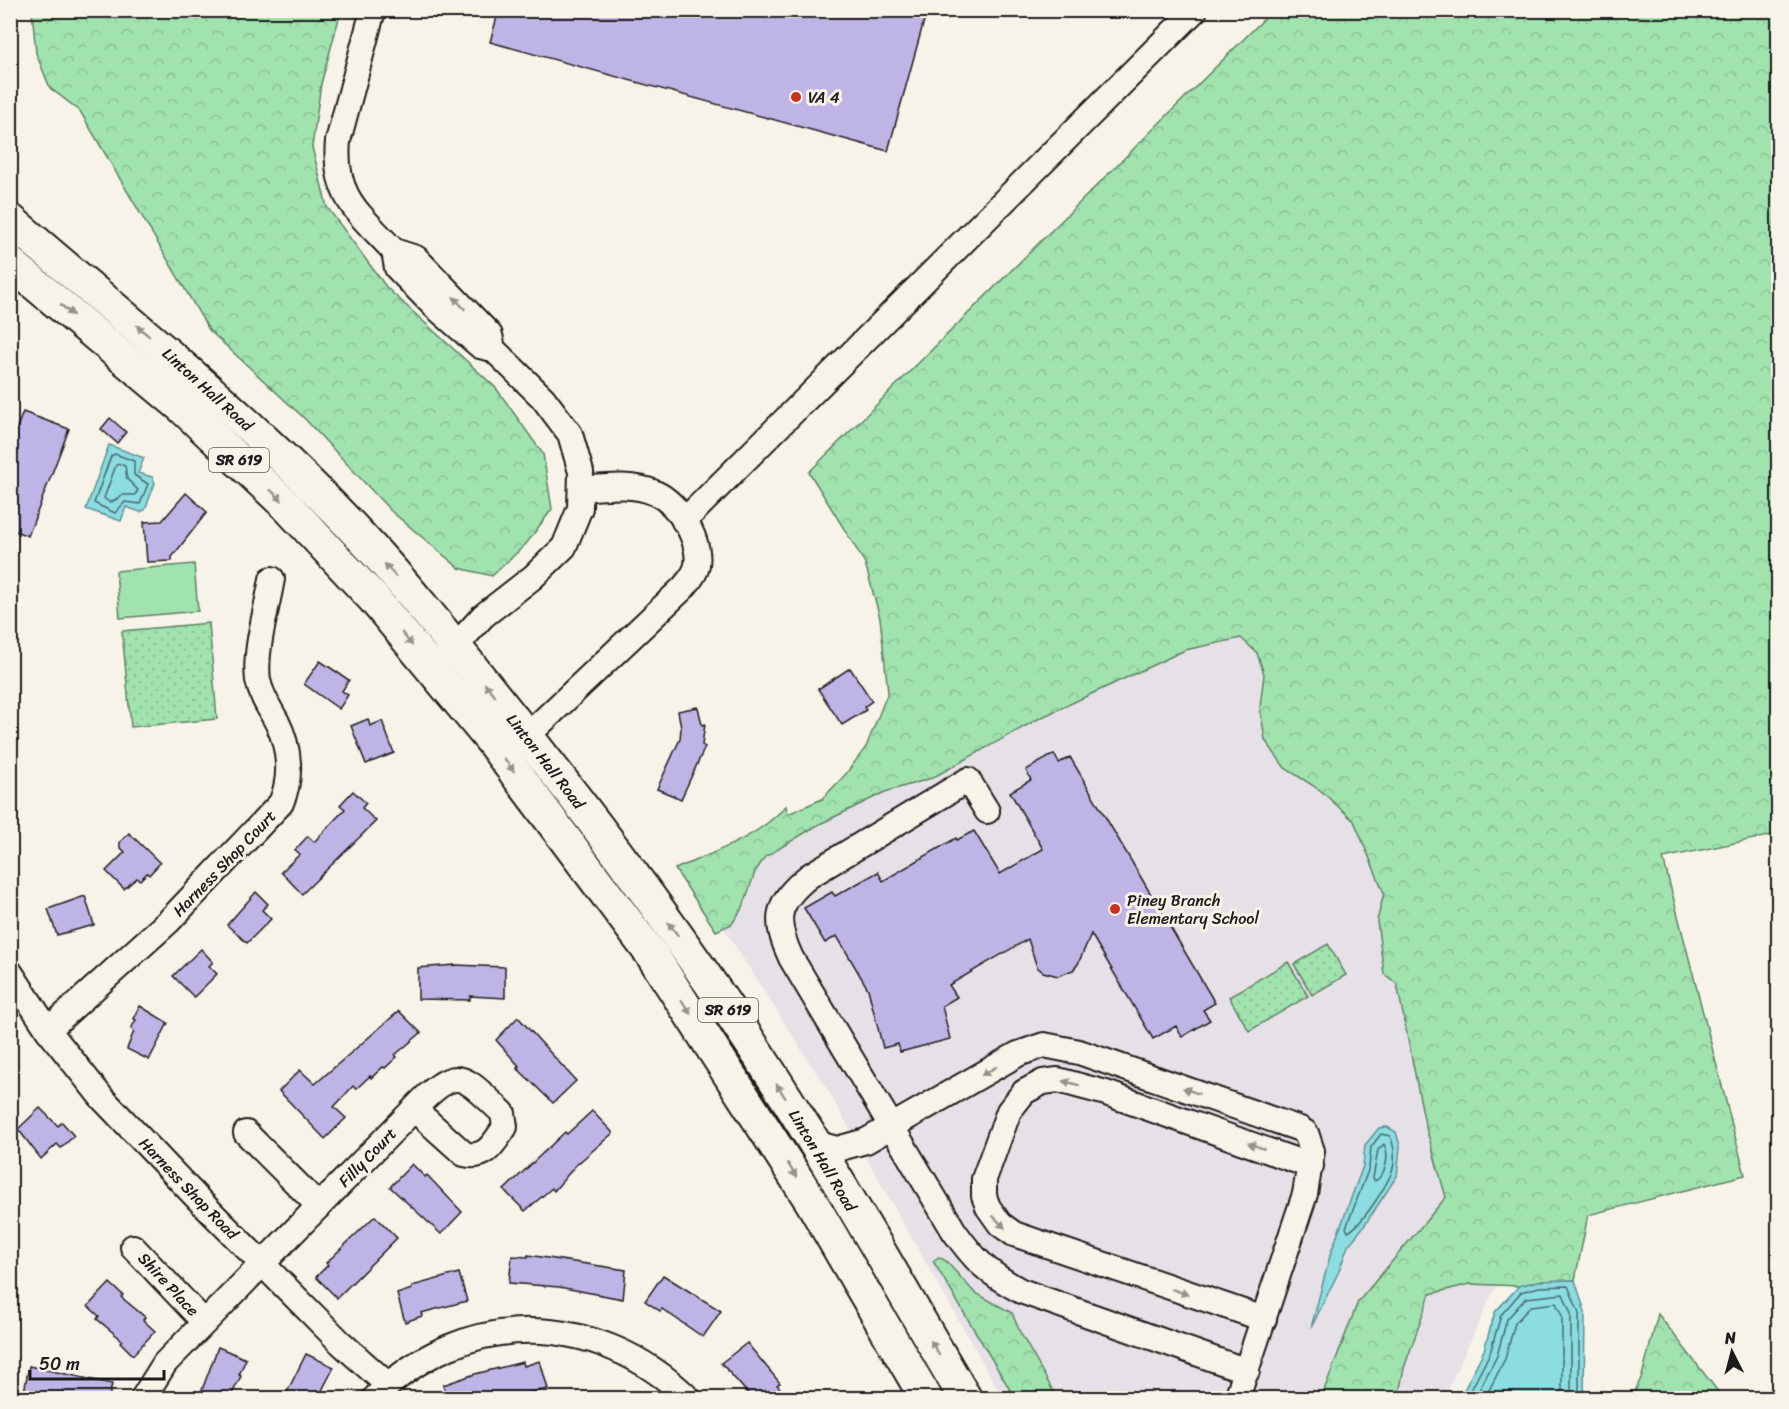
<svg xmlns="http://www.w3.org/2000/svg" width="1789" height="1409" font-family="Sriracha,sans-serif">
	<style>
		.built { fill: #e6e0e7 }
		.grass { fill: #a0e3ae; stroke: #5e8065; stroke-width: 1.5 }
		.forest { fill: url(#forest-crowns); stroke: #5e8065; stroke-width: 1.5 }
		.park { fill: url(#park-dots); stroke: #5e8065; stroke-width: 1.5 }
		.water { fill: #8bdde2; stroke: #5f9093; stroke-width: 1.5 }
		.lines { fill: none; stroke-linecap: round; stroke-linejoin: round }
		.shore { stroke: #48696b; stroke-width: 1.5 }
		.building { fill: #beb5e6; stroke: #1c1c1c; stroke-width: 1.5 }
		.minor-casing { stroke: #1c1c1c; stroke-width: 28 }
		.major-casing { stroke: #1c1c1c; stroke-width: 36 }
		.minor { stroke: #f7f3e8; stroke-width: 24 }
		.major { stroke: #f7f3e8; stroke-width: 32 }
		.oneway { fill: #94928c }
		.poi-dot { fill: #c8321e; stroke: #f7f3e8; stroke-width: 2 }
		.labels { text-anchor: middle; stroke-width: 6; stroke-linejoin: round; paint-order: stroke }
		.shield { fill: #f7f3e8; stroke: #5e5c59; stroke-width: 1.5 }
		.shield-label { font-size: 15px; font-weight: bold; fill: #1c1c1c }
		.poi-label { font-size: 16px; fill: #1c1c1c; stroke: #f7f3e8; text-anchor: start }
		.street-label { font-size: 16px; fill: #1c1c1c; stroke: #f7f3e8 }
	</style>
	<defs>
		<pattern id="forest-crowns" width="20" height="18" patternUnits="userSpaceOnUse" patternTransform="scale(1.5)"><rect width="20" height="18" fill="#a0e3ae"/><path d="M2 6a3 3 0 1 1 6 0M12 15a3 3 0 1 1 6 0" fill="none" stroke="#89c295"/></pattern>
		<pattern id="park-dots" width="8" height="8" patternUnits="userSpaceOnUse" patternTransform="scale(1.5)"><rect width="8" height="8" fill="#a0e3ae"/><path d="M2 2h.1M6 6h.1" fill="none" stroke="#89c295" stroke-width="1.8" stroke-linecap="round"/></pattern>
	</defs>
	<rect width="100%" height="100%" fill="#f7f3e8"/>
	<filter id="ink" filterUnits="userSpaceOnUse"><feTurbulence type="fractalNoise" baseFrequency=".0167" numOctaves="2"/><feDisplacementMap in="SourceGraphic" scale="12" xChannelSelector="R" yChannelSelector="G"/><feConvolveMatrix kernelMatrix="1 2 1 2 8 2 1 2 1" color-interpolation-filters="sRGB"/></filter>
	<g filter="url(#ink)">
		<path class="built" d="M1490 483 1535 1201 1444 1398H1003L830 1094 684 866Z"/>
		<path class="grass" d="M194 564 198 611 120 618 116 571Z"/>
		<g class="forest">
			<path d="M32 11H341L321 84 312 147 327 207 387 288 496 388 543 454 552 509 526 544 492 576 459 568 391 511 304 418 209 330 80 111 50 88 36 53Z"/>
			<path d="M1272 11H1778V834L1663 858 1745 1175 1588 1215 1575 1280 1538 1281 1519 1286 1470 1284 1430 1294 1404 1368 1398 1398H1321L1358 1302 1446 1197 1425 1124 1397 984 1384 974 1377 921 1384 893 1354 821 1320 790 1285 768 1265 740 1260 707 1264 674 1257 653 1241 638 1185 650 1038 719 932 778 885 792 816 826 765 857 755 872 743 907 732 924 716 931 675 869C715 852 757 838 786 806L788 814 822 799 845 775 866 747 888 692 880 618 865 563 809 472Z"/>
			<path d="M939 1257 946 1261 974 1292 1012 1313 1020 1332 1057 1398H1015L933 1261Z"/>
			<path d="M1658 1314 1723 1398H1632L1642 1376Z"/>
		</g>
		<g class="park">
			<path d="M209 623 217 719 131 727 122 631Z"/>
			<path d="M1328 944 1346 975 1312 995 1294 964Z"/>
			<path d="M1288 962 1308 996 1249 1031 1229 997Z"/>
		</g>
		<g class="water">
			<path d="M109 445 144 458 138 473 152 477 155 483 145 510 140 512 126 507 121 521 86 509Z"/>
			<path d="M1387 1127 1396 1132 1400 1146 1397 1176 1364 1226 1348 1246 1339 1271 1311 1328 1331 1252 1363 1166 1365 1145 1379 1128Z"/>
			<path d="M1575 1280 1585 1312 1584 1398H1460L1484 1350 1495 1312 1519 1286 1538 1281Z"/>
		</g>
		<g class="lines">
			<g class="shore">
				<path d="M115 454 134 461V475L148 484 140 504 125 502 115 513 94 503 111 456Z"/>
				<path d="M119 464 125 466 127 479 138 490 135 495H123L110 503 104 498 116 465Z"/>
				<path d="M1381 1134 1390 1136C1395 1147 1396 1163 1391 1174 1385 1188 1361 1226 1348 1232L1346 1228 1369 1168 1371 1147Z"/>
				<path d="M1384 1144C1390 1155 1386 1175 1375 1181L1373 1178 1378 1150Z"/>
				<path d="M1467 1398 1490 1353 1501 1315 1521 1292 1539 1287 1568 1286 1579 1313V1398"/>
				<path d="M1475 1398 1497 1356 1507 1319 1526 1298 1563 1294 1571 1314V1398"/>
				<path d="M1485 1398 1505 1359 1515 1323 1531 1306 1556 1303 1562 1316V1398"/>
			</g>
		</g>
		<g class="building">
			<path d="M499 10H927L888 151 490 42Z"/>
			<path d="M23 412 69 429 28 536 10 529V446Z"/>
			<path d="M110 418 126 432 117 443 101 429Z"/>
			<path d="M186 493 207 512 172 557V561L147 562 144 522 162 521Z"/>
			<path d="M320 661 349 680 342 691 348 695 339 709 304 684Z"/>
			<path d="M850 668 872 701 864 707 866 710 842 725 818 689Z"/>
			<path d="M698 707 702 725 705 724 702 745 705 747 681 799 657 789 680 739 681 728 678 711Z"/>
			<path d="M368 719 370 726 382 721 394 753 366 764 351 726Z"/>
			<path d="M1054 754 1059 763 1070 757 1215 1003 1203 1010 1210 1020 1182 1037 1176 1026 1153 1039 1091 934 1078 964 1073 970 1058 976 1043 972 1037 967 1028 939 949 985 957 997 942 1006 950 1039 900 1052 898 1044 883 1048 868 989 837 936 825 943 804 908 832 892 835 896 878 872 883 881 956 838 957 840 974 831 1000 874 1043 849 1010 792 1031 780 1026 770Z"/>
			<path d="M353 791 366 803 362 808 376 821 302 894 281 872 300 854 295 850 308 836 314 842 345 809 340 805Z"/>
			<path d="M129 833 160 863 149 875 147 873 140 880 137 878 124 889 106 871 125 852 120 847V842Z"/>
			<path d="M256 892 268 904 262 910 271 919 247 943 227 925Z"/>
			<path d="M85 896 94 925 57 935 48 909Z"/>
			<path d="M201 949 213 962 209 966 217 974 194 997 173 976Z"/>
			<path d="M455 965 505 967V998L470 996V1000L418 999V968Z"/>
			<path d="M140 1006 168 1023 149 1060 127 1049 134 1031 131 1029 136 1020 134 1019Z"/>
			<path d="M399 1011 421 1033 395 1055 397 1057 385 1068 383 1067 371 1078 370 1076 356 1089 353 1086 334 1107 346 1118 325 1139 279 1091 300 1070 315 1084Z"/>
			<path d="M518 1017 576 1081 553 1103 517 1068 519 1066 496 1040Z"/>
			<path d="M40 1108 58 1126 62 1122 74 1136 61 1148 57 1144 41 1159 18 1129Z"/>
			<path d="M592 1111 613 1133 575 1166 554 1191 552 1188 525 1211 504 1190 565 1132 567 1134Z"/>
			<path d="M412 1164 425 1177 427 1175 462 1212 441 1234 390 1187Z"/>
			<path d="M375 1216 397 1238 337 1298 316 1277 328 1265 326 1263Z"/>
			<path d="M528 1255 626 1270 623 1299 559 1287 509 1283 512 1256 528 1257Z"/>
			<path d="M459 1273 467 1301 421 1313 422 1316 405 1322 397 1294 412 1289V1286Z"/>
			<path d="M663 1275 721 1311 703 1337 662 1309 660 1311 645 1301Z"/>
			<path d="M110 1283 123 1295 121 1297 145 1317 143 1320 155 1331 133 1355 120 1342 122 1340 97 1319 99 1316 88 1306Z"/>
			<path d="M747 1343 780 1383 777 1385 789 1398H752L721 1363Z"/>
			<path d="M218 1347 246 1359 239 1375 241 1376 230 1398H199Z"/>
			<path d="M306 1354 334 1367 318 1398H284Z"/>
			<path d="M540 1361 548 1389 500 1398H447L443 1385 475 1374 523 1362 524 1366Z"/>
			<path d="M29 1366 112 1384 109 1398 23 1397Z"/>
		</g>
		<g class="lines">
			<g class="minor-casing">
				<g id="minor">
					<path d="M373 10 338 141C333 197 359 213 394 251"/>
					<path d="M684 521 1195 10"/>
					<path d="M445 658 483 616 533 577 564 547 580 508 581 472 570 434 543 398 493 349 490 335 416 258 394 251 397 268 432 304 480 346 493 349"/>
					<path d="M527 736 683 588C688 582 693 577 696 569 704 544 679 503 655 493 633 483 606 487 582 489"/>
					<path d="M987 811 968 780 809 876C776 903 773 919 791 958L954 1231C975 1261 989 1274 1021 1291L1247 1371"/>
					<path d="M10 972 48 1030 102 1098 201 1202 341 1343 388 1385"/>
					<path d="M48 1030 169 921 281 803C292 778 290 748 277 722 270 709 261 696 258 680 254 651 267 609 272 579"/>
					<path d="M246 1133 319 1206"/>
					<path d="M815 1143 837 1149 866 1141 1018 1054 1044 1045 1079 1052 1300 1129 1306 1133 1312 1151 1305 1194 1237 1398"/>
					<path d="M133 1247 204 1322"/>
					<path d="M1264 1319 1014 1234 1000 1224 988 1207 984 1196V1179L1009 1111 1024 1092 1043 1082 1058 1080 1106 1093 1311 1166"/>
					<path d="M143 1398 165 1363 414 1109 464 1154C486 1160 494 1143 505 1127L503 1113C461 1074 458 1063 414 1109"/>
					<path d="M375 1398C464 1307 597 1310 688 1398"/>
				</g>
			</g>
			<g class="major-casing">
				<g id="major">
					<path d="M10 220C131 324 255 422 363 539 412 591 456 648 501 704 612 841 716 984 809 1134 863 1220 913 1310 965 1398"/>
					<path d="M10 263 182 407 288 507 374 599 490 739 652 955 811 1201 926 1398"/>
				</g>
			</g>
			<use href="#minor" class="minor"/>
			<use href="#major" class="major"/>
		</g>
		<defs><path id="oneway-solid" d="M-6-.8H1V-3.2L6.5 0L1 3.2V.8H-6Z" transform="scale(1.5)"/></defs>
		<g class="oneway">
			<use href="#oneway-solid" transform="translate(459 303) rotate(-133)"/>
			<use href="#oneway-solid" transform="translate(67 310) rotate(40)"/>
			<use href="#oneway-solid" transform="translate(143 331) rotate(-139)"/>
			<use href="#oneway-solid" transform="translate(276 495) rotate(43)"/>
			<use href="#oneway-solid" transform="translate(390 570) rotate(-131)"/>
			<use href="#oneway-solid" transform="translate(407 639) rotate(50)"/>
			<use href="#oneway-solid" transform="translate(490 690) rotate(-129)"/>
			<use href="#oneway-solid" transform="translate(509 765) rotate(53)"/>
			<use href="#oneway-solid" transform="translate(673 929) rotate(-127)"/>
			<use href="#oneway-solid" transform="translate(686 1007) rotate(57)"/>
			<use href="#oneway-solid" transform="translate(989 1071) rotate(150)"/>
			<use href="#oneway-solid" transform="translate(1071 1083) rotate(-165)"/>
			<use href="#oneway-solid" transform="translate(781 1091) rotate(-123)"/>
			<use href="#oneway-solid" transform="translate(1191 1091) rotate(-161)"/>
			<use href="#oneway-solid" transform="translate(1256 1146) rotate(-160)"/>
			<use href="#oneway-solid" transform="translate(792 1170) rotate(58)"/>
			<use href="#oneway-solid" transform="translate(999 1222) rotate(45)"/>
			<use href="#oneway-solid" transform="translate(1180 1292) rotate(19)"/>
			<use href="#oneway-solid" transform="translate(935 1348) rotate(-120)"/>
		</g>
	</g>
	<g class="poi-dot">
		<circle cx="796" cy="97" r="6"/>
		<circle cx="1115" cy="909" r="6"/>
	</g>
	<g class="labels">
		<g class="shield">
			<rect x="209" y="448" width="60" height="24" rx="4.5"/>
			<rect x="698" y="998" width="60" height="24" rx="4.5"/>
		</g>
		<g class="shield-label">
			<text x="239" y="465">SR 619</text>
			<text x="728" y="1015">SR 619</text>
		</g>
		<g class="poi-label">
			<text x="808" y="103">VA 4</text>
			<text x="1127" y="906">Piney Branch<tspan x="1127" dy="18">Elementary School</tspan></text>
		</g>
		<g class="street-label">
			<text transform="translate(208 389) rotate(42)" y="6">Linton Hall Road</text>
			<text transform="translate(546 761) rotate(52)" y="6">Linton Hall Road</text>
			<text transform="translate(224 863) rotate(-46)" y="6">Harness Shop Court</text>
			<text transform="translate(367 1157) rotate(-46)" y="6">Filly Court</text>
			<text transform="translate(823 1160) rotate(59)" y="6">Linton Hall Road</text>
			<text transform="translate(189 1188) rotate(46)" y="6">Harness Shop Road</text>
			<text transform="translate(169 1284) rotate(47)" y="6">Shire Place</text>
		</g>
	</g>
	<rect width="1789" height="1409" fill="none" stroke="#f7f3e8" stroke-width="36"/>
	<rect x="18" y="18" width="1753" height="1373" fill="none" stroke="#1c1c1c" stroke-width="2" filter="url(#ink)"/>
	<g transform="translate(1732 1352) rotate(354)" stroke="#f7f3e8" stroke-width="4.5" paint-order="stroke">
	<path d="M0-4.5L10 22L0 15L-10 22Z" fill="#1c1c1c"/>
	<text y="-9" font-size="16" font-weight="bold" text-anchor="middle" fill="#1c1c1c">N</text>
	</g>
	<path d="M30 1370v9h134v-9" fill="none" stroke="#1c1c1c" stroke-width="3"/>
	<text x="39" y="1370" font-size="18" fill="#1c1c1c" stroke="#f7f3e8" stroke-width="4.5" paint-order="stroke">50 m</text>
</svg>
